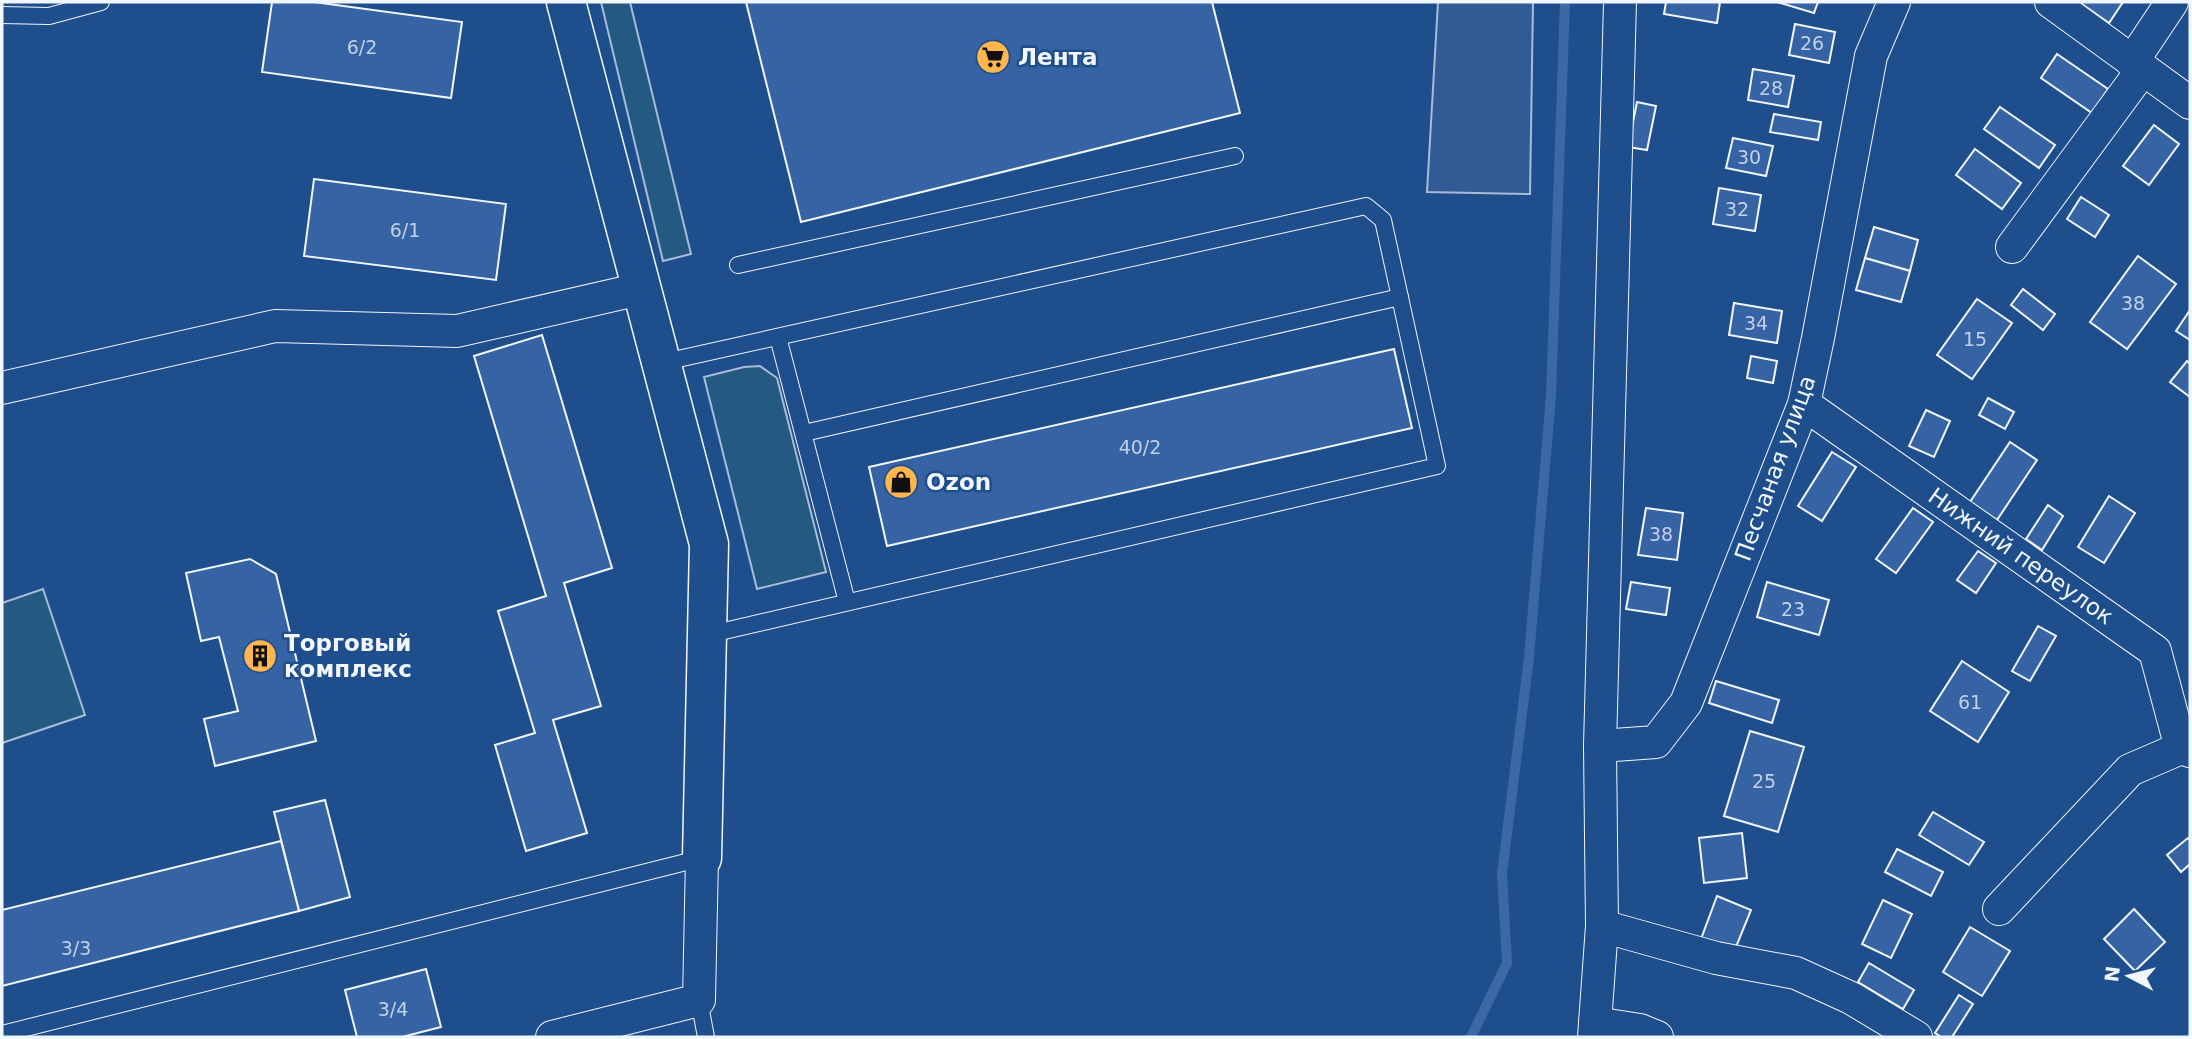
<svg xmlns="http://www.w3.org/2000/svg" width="2192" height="1039" font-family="'DejaVu Sans',sans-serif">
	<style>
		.green { fill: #245a82; stroke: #a8bbd7; stroke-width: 2 }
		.parking { fill: #305b95; stroke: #a8bbd7; stroke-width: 2 }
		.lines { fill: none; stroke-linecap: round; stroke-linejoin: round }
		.stream { stroke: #3b69a3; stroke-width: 10 }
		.building { fill: #3563a3; stroke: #f2f6ff; stroke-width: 2 }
		.service-casing { stroke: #f2f6ff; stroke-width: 18 }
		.minor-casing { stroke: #f2f6ff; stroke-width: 34 }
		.tertiary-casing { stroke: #f2f6ff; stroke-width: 41 }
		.service { stroke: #1f4e8c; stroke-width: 16 }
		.minor { stroke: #1f4e8c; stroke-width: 32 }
		.tertiary { stroke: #1f4e8c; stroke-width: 38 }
		.labels { text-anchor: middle; stroke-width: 5; stroke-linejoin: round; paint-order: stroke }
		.number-label { font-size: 19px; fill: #c3d1e8 }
		.poi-label { font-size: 23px; font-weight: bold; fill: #f2f6ff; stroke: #1f4e8c; text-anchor: start }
		.street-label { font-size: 23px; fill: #f2f6ff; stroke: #1f4e8c }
	</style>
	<rect width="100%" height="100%" fill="#1f4e8c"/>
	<g class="green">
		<path d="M601 2H630L691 254 663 261Z"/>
		<path d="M760 366 777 378 826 572 757 589 704 377 744 367Z"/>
		<path d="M43 589 85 715 2 743V603Z"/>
	</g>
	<path class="parking" d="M1438 2H1533L1530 194 1427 192Z"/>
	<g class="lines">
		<path class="stream" d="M1471 1037 1507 963 1502 873 1529 657 1551 395 1565 2"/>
	</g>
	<g class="building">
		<path d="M272 2H314L462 22 451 98 262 72Z"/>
		<path d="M746 2H1212L1240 113 801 222Z"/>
		<path d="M1666 2H1720L1717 23 1664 14Z"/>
		<path d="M1777 2H1818L1814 13Z"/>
		<path d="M2079 2H2123L2109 23Z"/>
		<path d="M1795 24 1835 32 1829 63 1789 55Z"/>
		<path d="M2057 54 2108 89 2092 113 2041 78Z"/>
		<path d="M1753 69 1794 76 1788 107 1748 100Z"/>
		<path d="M1637 102 1656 106 1647 150 1628 147Z"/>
		<path d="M2000 107 2055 145 2039 168 1984 129Z"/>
		<path d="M1774 114 1821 122 1818 140 1770 132Z"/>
		<path d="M2154 125 2179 144 2149 185 2123 166Z"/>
		<path d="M1733 138 1773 146 1766 176 1726 168Z"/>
		<path d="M1975 149 2021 183 2002 209 1956 175Z"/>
		<path d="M314 179 506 204 496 280 304 256Z"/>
		<path d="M1719 188 1761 195 1755 231 1713 224Z"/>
		<path d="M2081 197 2109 215 2095 237 2067 219Z"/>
		<path d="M1874 227 1918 240 1910 271 1865 258Z"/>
		<path d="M2138 256 2176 284 2127 349 2090 322Z"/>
		<path d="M1865 258 1910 271 1901 302 1856 290Z"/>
		<path d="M2023 289 2055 314 2043 330 2011 305Z"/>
		<path d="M1977 299 2012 323 1972 379 1937 355Z"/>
		<path d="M1734 303 1782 311 1777 343 1729 335Z"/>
		<path d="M2190 310V340L2176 331Z"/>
		<path d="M542 335 612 568 564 583 601 706 553 720 587 833 526 851 495 745 535 733 498 611 546 596 474 356Z"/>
		<path d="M1394 349 1412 428 887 546 869 467Z"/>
		<path d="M1751 356 1777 361 1773 383 1747 378Z"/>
		<path d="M2187 361 2190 364V397L2170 382Z"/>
		<path d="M1988 398 2014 412 2005 429 1979 415Z"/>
		<path d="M1926 410 1950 421 1934 457 1909 446Z"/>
		<path d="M2010 442 2037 460 1997 520 1970 502Z"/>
		<path d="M1832 452 1856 467 1822 521 1798 506Z"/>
		<path d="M2109 496 2135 513 2104 563 2078 547Z"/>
		<path d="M2048 505 2063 516 2042 550 2026 539Z"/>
		<path d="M1646 508 1683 513 1677 560 1638 555Z"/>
		<path d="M1913 508 1933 522 1896 573 1876 559Z"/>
		<path d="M1978 551 1996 563 1976 593 1957 580Z"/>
		<path d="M250 559 276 574 316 741 215 766 204 719 238 711 219 637 201 641 186 573Z"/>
		<path d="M1631 582 1670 588 1666 615 1626 609Z"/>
		<path d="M1767 582 1829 600 1819 635 1757 617Z"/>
		<path d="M2038 626 2056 636 2030 681 2012 671Z"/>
		<path d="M1962 661 2009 692 1978 742 1930 711Z"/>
		<path d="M1716 681 1779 700 1772 723 1709 703Z"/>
		<path d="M1750 731 1804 747 1778 832 1724 816Z"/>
		<path d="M325 800 350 897 299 911 274 812Z"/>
		<path d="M1933 812 1984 842 1969 865 1919 835Z"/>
		<path d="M1742 833 1747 878 1704 883 1699 838Z"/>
		<path d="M2188 838 2190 840V864L2181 872 2167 855Z"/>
		<path d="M281 841 299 911 2 986V910Z"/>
		<path d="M1897 849 1943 872 1931 896 1885 872Z"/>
		<path d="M1717 896 1751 910 1734 952 1701 939Z"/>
		<path d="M1883 900 1912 914 1891 958 1862 944Z"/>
		<path d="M2134 909 2165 942 2135 971 2104 939Z"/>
		<path d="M1970 927 2010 951 1982 996 1943 972Z"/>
		<path d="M1869 963 1914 990 1903 1009 1858 982Z"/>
		<path d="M426 969 441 1027 402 1037H357L345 990Z"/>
		<path d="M1959 995 1973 1004 1952 1037H1941L1935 1033Z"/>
	</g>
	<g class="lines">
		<g class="service-casing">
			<g id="service">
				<path d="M2 15 49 16 101 2"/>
				<path d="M738 265 1235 156"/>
				<path d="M778 337 847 602"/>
				<path d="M660 363 1366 206 1383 220 1437 466 707 635"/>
				<path d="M804 433 1400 297"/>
				<path d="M699 1000 706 1037"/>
				<path d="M2 1034 702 858"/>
			</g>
		</g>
		<g class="minor-casing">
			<g id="minor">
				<path d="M2051 2 2190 103"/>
				<path d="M2132 62 2172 2"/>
				<path d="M2012 247 2143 69"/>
				<path d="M2 388 275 326 457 331 640 289"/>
				<path d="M1804 404 2155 651 2181 748 2190 751"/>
				<path d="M1600 746 1656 742 1686 703 1804 404 1818 338 1871 56 1894 2"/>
				<path d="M1999 909 2130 770 2181 748"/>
				<path d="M1602 926 1716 958 1796 973 1851 998 1916 1037"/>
				<path d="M1595 1023 1640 1030 1657 1037"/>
				<path d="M552 1037 699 1000 702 858"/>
				<path d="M1594 1037 1602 926 1600 746 1620 2"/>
			</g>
		</g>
		<g class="tertiary-casing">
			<path id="tertiary" d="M566 2 709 544 702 858"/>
		</g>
		<use href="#service" class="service"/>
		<use href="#minor" class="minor"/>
		<use href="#tertiary" class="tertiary"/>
	</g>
	<defs>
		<g id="supermarket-disc" transform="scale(1.75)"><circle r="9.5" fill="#ffb74d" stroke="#1f4e8c"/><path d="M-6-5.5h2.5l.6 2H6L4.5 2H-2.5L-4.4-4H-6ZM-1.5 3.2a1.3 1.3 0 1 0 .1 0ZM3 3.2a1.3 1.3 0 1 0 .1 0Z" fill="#111"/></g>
		<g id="shop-disc" transform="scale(1.75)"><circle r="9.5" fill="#ffb74d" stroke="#1f4e8c"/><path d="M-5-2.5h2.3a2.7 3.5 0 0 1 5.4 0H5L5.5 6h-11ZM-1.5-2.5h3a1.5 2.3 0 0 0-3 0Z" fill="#111"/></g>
		<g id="building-disc" transform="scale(1.75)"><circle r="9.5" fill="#ffb74d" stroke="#1f4e8c"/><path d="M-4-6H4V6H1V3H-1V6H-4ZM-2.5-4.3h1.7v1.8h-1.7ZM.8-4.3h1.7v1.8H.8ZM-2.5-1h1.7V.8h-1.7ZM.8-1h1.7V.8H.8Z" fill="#111"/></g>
	</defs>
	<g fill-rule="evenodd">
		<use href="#supermarket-disc" x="993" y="57"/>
		<use href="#shop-disc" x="901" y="482"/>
		<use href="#building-disc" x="260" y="656"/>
	</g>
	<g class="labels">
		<g class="number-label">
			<text x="1812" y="50">26</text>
			<text x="362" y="54">6/2</text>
			<text x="1771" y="95">28</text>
			<text x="1749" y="164">30</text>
			<text x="1737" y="216">32</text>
			<text x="405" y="237">6/1</text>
			<text x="2133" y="310">38</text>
			<text x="1756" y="330">34</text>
			<text x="1975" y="346">15</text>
			<text x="1140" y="454">40/2</text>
			<text x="1661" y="541">38</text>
			<text x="1793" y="616">23</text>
			<text x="1970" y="709">61</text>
			<text x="1764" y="788">25</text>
			<text x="76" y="955">3/3</text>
			<text x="393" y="1016">3/4</text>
		</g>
		<g class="poi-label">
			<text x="1018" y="65">Лента</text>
			<text x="926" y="490">Ozon</text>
			<text x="284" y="651">Торговый<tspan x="284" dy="26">комплекс</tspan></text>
		</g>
		<g class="street-label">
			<text transform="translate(1775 468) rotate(-70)" y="8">Песчаная улица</text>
			<text transform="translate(2021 556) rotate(35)" y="8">Нижний переулок</text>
		</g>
	</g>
	<rect width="2192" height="1039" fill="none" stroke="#f2f6ff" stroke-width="7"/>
	<g transform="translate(2129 976) rotate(277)" stroke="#1f4e8c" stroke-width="5" paint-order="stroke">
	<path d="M0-5L12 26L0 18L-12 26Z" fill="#f2f6ff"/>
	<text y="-10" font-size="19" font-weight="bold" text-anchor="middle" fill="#f2f6ff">N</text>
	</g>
</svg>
